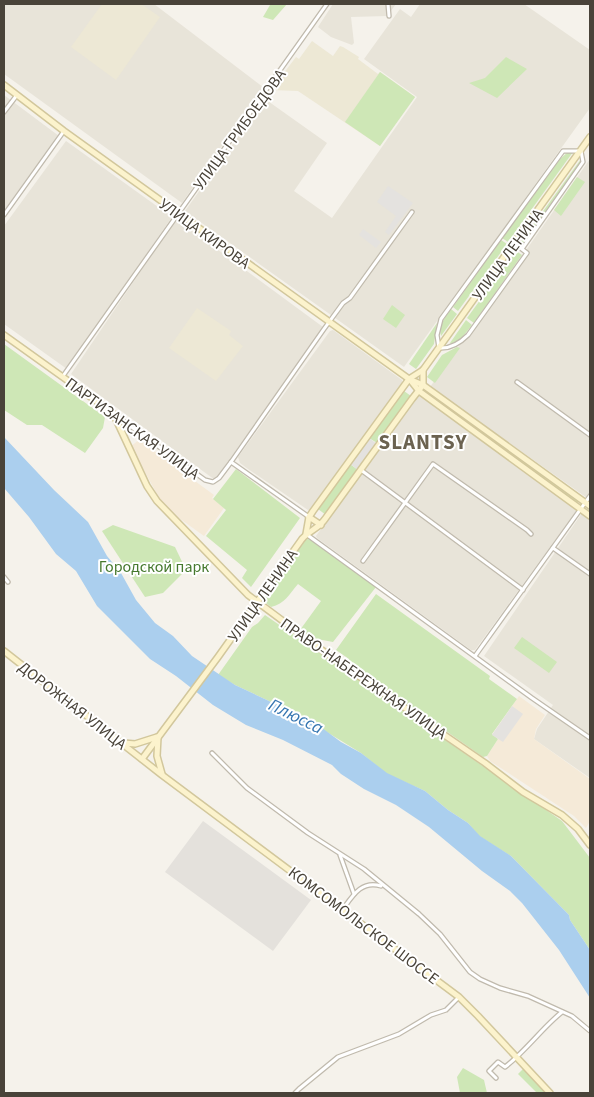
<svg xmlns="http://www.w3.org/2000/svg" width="594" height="1097" font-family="'Source Sans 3',sans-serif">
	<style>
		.residential { fill: #e8e4d9 }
		.commercial { fill: #f5ead8 }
		.industrial { fill: #e4e1dc }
		.education { fill: #ede8d5 }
		.green { fill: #cee7b6 }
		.parking { fill: #e4e2df }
		.water { fill: #abcfee }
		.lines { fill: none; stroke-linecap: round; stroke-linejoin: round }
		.street-casing { stroke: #c0baad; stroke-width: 5.5 }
		.secondary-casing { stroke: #d2c79c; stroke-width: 8 }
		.street { stroke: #fff; stroke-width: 3 }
		.secondary { stroke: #fcf3cd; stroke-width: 5 }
		.labels { text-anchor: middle; stroke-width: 4; stroke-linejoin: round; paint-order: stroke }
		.street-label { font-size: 16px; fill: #494339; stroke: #fff }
		.park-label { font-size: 16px; fill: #46792e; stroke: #fff }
		.water-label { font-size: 18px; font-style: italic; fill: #3676b1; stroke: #fff }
		.district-label { font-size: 21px; font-weight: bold; letter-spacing: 1px; fill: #6b6250; stroke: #fff }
	</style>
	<rect width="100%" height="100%" fill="#f5f2eb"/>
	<g class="residential">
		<path d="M4 4H154L263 87 182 203 4 74Z"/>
		<path d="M333 4H396L387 16 351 17 354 43 352 45 331 37 318 27Z"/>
		<path d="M420 4H524L590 50V108L404 367 185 211 265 99 327 143 294 191 332 218 417 97 364 59 400 9 411 17Z"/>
		<path d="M4 95 59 136 4 213Z"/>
		<path d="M66 141 172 217 67 369 4 324V226Z"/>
		<path d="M590 159V500L430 387Z"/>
		<path d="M176 219 323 327 215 480 71 374Z"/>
		<path d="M333 330 402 380V384L312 509 308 510 248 469 240 463 238 457 330 331Z"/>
		<path d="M420 394 577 510 475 650H471L317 538 316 536 381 445Z"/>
		<path d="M582 513 590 519V778L534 739 537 729 553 705 484 656Z"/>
	</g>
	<g class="commercial">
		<path d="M139 440 214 495 212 498 224 508 204 536 179 518 159 498 131 446Z"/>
		<path d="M519 696 545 715 536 729 534 739 590 779V821L586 828 574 816 490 761 487 756 498 739 492 735Z"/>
	</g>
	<path class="industrial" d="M203 821 311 900 273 951 165 872Z"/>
	<g class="education">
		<path d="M102 4H141L160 17 116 80 71 47Z"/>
		<path d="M312 41 333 56 340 46 343 47 359 57 358 59 378 74 380 72 415 97 380 146 298 91 271 90 296 57 299 59Z"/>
		<path d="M197 308 231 331 229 335 243 346 216 381 169 348Z"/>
	</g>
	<g class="green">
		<path d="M269 4H287L273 20 263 17 270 5Z"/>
		<path d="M506 57 527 69 497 98 469 83 485 78Z"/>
		<path d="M380 72 415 97 380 146 345 122Z"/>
		<path d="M568 152H573L508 242 502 238 560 159Z"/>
		<path d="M581 159 582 160 523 245H520V243Z"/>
		<path d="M577 177 585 182 561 216 554 210Z"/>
		<path d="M501 240 507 244 458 311 453 307Z"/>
		<path d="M516 251 522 255 474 323 467 318Z"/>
		<path d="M392 305 405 315 396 328 383 319Z"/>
		<path d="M451 309 457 314 441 336C438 326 445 317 451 309Z"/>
		<path d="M466 320 472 325 461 339 451 344 450 343Z"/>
		<path d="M437 323 434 344 416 369 409 364Z"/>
		<path d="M4 344 105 417 103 428 85 453 42 425H27L4 410Z"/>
		<path d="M457 347 460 348 435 383 427 377 442 355Z"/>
		<path d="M404 391 411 396 377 443 369 438Z"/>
		<path d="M438 399 578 501V502H576L438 402Z"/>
		<path d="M350 464 358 470 326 515 318 509Z"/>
		<path d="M236 469 300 518 251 587 242 578 247 570 206 536 226 510 213 499Z"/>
		<path d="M113 525 175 547 186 570 163 593 145 597 102 531Z"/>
		<path d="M308 539 312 540 376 587 333 642 312 638 300 630 321 601 298 584C289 594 285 604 271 607L265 602 264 599 305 540Z"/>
		<path d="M376 594 490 676 489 679 517 699 492 734 498 739 487 756 483 757 348 662 349 659 336 650Z"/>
		<path d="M265 615 562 821 590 858V950L570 920 569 915 511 856 479 836 468 823 448 810 425 791 387 774 361 753 299 715 235 685 218 675 252 627 258 623Z"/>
		<path d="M522 637 557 662 549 673 514 648Z"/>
		<path d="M463 1068 484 1080 487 1093H460L457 1077Z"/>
		<path d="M524 1068 547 1093H537L518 1074Z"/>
	</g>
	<g class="parking">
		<path d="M388 186 413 203 389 235 385 232 396 216 377 202Z"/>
		<path d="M363 229 381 242 376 248 359 235Z"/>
		<path d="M369 438 377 444 358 470 350 464Z"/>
		<path d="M512 706 523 714 503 742 492 735Z"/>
	</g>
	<path class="water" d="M4 437 54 490 88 522 107 556 121 573 136 600 155 623 173 636 192 656 235 685 314 722 341 742 361 753 387 773 425 791 448 810 468 823 480 836 511 856 569 915 570 920 590 950V998L559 950 522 903 510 891 482 871 429 827 396 805 364 789 341 774 332 765 283 740 246 725 213 705 176 676 150 659 97 606 76 571 56 554 29 517 4 488Z"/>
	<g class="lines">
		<g class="street-casing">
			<g id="street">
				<path d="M388 4 389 16"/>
				<path d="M4 112 17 95"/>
				<path d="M4 215 64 131"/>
				<path d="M514 243 527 253 468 335C460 343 451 349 439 348L437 335 441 319 563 151H581L583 162 522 249"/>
				<path d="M63 376 327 4"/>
				<path d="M517 382 590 435"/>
				<path d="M115 415 205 480 213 482 219 478 231 462 309 517"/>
				<path d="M231 462 324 329 343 303 350 298 412 212"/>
				<path d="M361 470 523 590"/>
				<path d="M306 534 532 698 590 738"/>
				<path d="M553 548 590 574"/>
				<path d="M363 561 433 464 527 530 531 534"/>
				<path d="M4 577 8 582"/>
				<path d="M475 656 590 496"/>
				<path d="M212 753 247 788 308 833 364 869 419 914 440 934 470 972 480 979 500 988 528 996 572 1016 590 1031"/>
				<path d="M340 855 354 894"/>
				<path d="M343 909C353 895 362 880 381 886"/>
				<path d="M496 1078 489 1071 498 1062 505 1067C526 1051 541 1029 562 1012"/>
				<path d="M295 1093 299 1089 338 1057 399 1034 431 1015 446 1010 459 997"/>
			</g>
		</g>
		<g class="secondary-casing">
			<g id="secondary">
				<path d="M4 85 64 131 409 379 423 385 590 506"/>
				<path d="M4 335 113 413 147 486 157 501 248 595 334 659 485 763 523 792 562 815 578 829 590 845"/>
				<path d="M411 381 419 391 590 516"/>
				<path d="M309 517 321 525"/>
				<path d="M306 534 309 517 313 511 409 379 423 370 590 137"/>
				<path d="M4 651 162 775 459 997 478 1016 550 1093"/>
				<path d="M158 737 157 756 162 774"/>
				<path d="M124 743 135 744 157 737"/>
				<path d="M142 759 218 657 302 539C309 531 319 528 325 519L412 399 423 385V370"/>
			</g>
		</g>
		<use href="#street" class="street"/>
		<use href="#secondary" class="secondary"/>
	</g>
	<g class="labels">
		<g class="street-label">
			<text transform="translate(239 129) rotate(-54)" y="6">УЛИЦА ГРИБОЕДОВА</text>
			<text transform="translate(205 233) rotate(36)" y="6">УЛИЦА КИРОВА</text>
			<text transform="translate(507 254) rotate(-54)" y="6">УЛИЦА ЛЕНИНА</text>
			<text transform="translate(133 428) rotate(36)" y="6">ПАРТИЗАНСКАЯ УЛИЦА</text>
			<text transform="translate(262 595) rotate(-55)" y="6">УЛИЦА ЛЕНИНА</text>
			<text transform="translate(364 678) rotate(35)" y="6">ПРАВО-НАБЕРЕЖНАЯ УЛИЦА</text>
			<text transform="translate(73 705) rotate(38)" y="6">ДОРОЖНАЯ УЛИЦА</text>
			<text transform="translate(364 925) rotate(37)" y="6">КОМСОМОЛЬСКОЕ ШОССЕ</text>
		</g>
		<g class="park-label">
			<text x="154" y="572">Городской парк</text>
		</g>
		<g class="water-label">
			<text transform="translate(296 716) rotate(26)" y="6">Плюсса</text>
		</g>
		<g class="district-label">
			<text x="423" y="449">SLANTSY</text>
		</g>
	</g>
	<rect width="594" height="1097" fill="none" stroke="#494339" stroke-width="10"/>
</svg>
